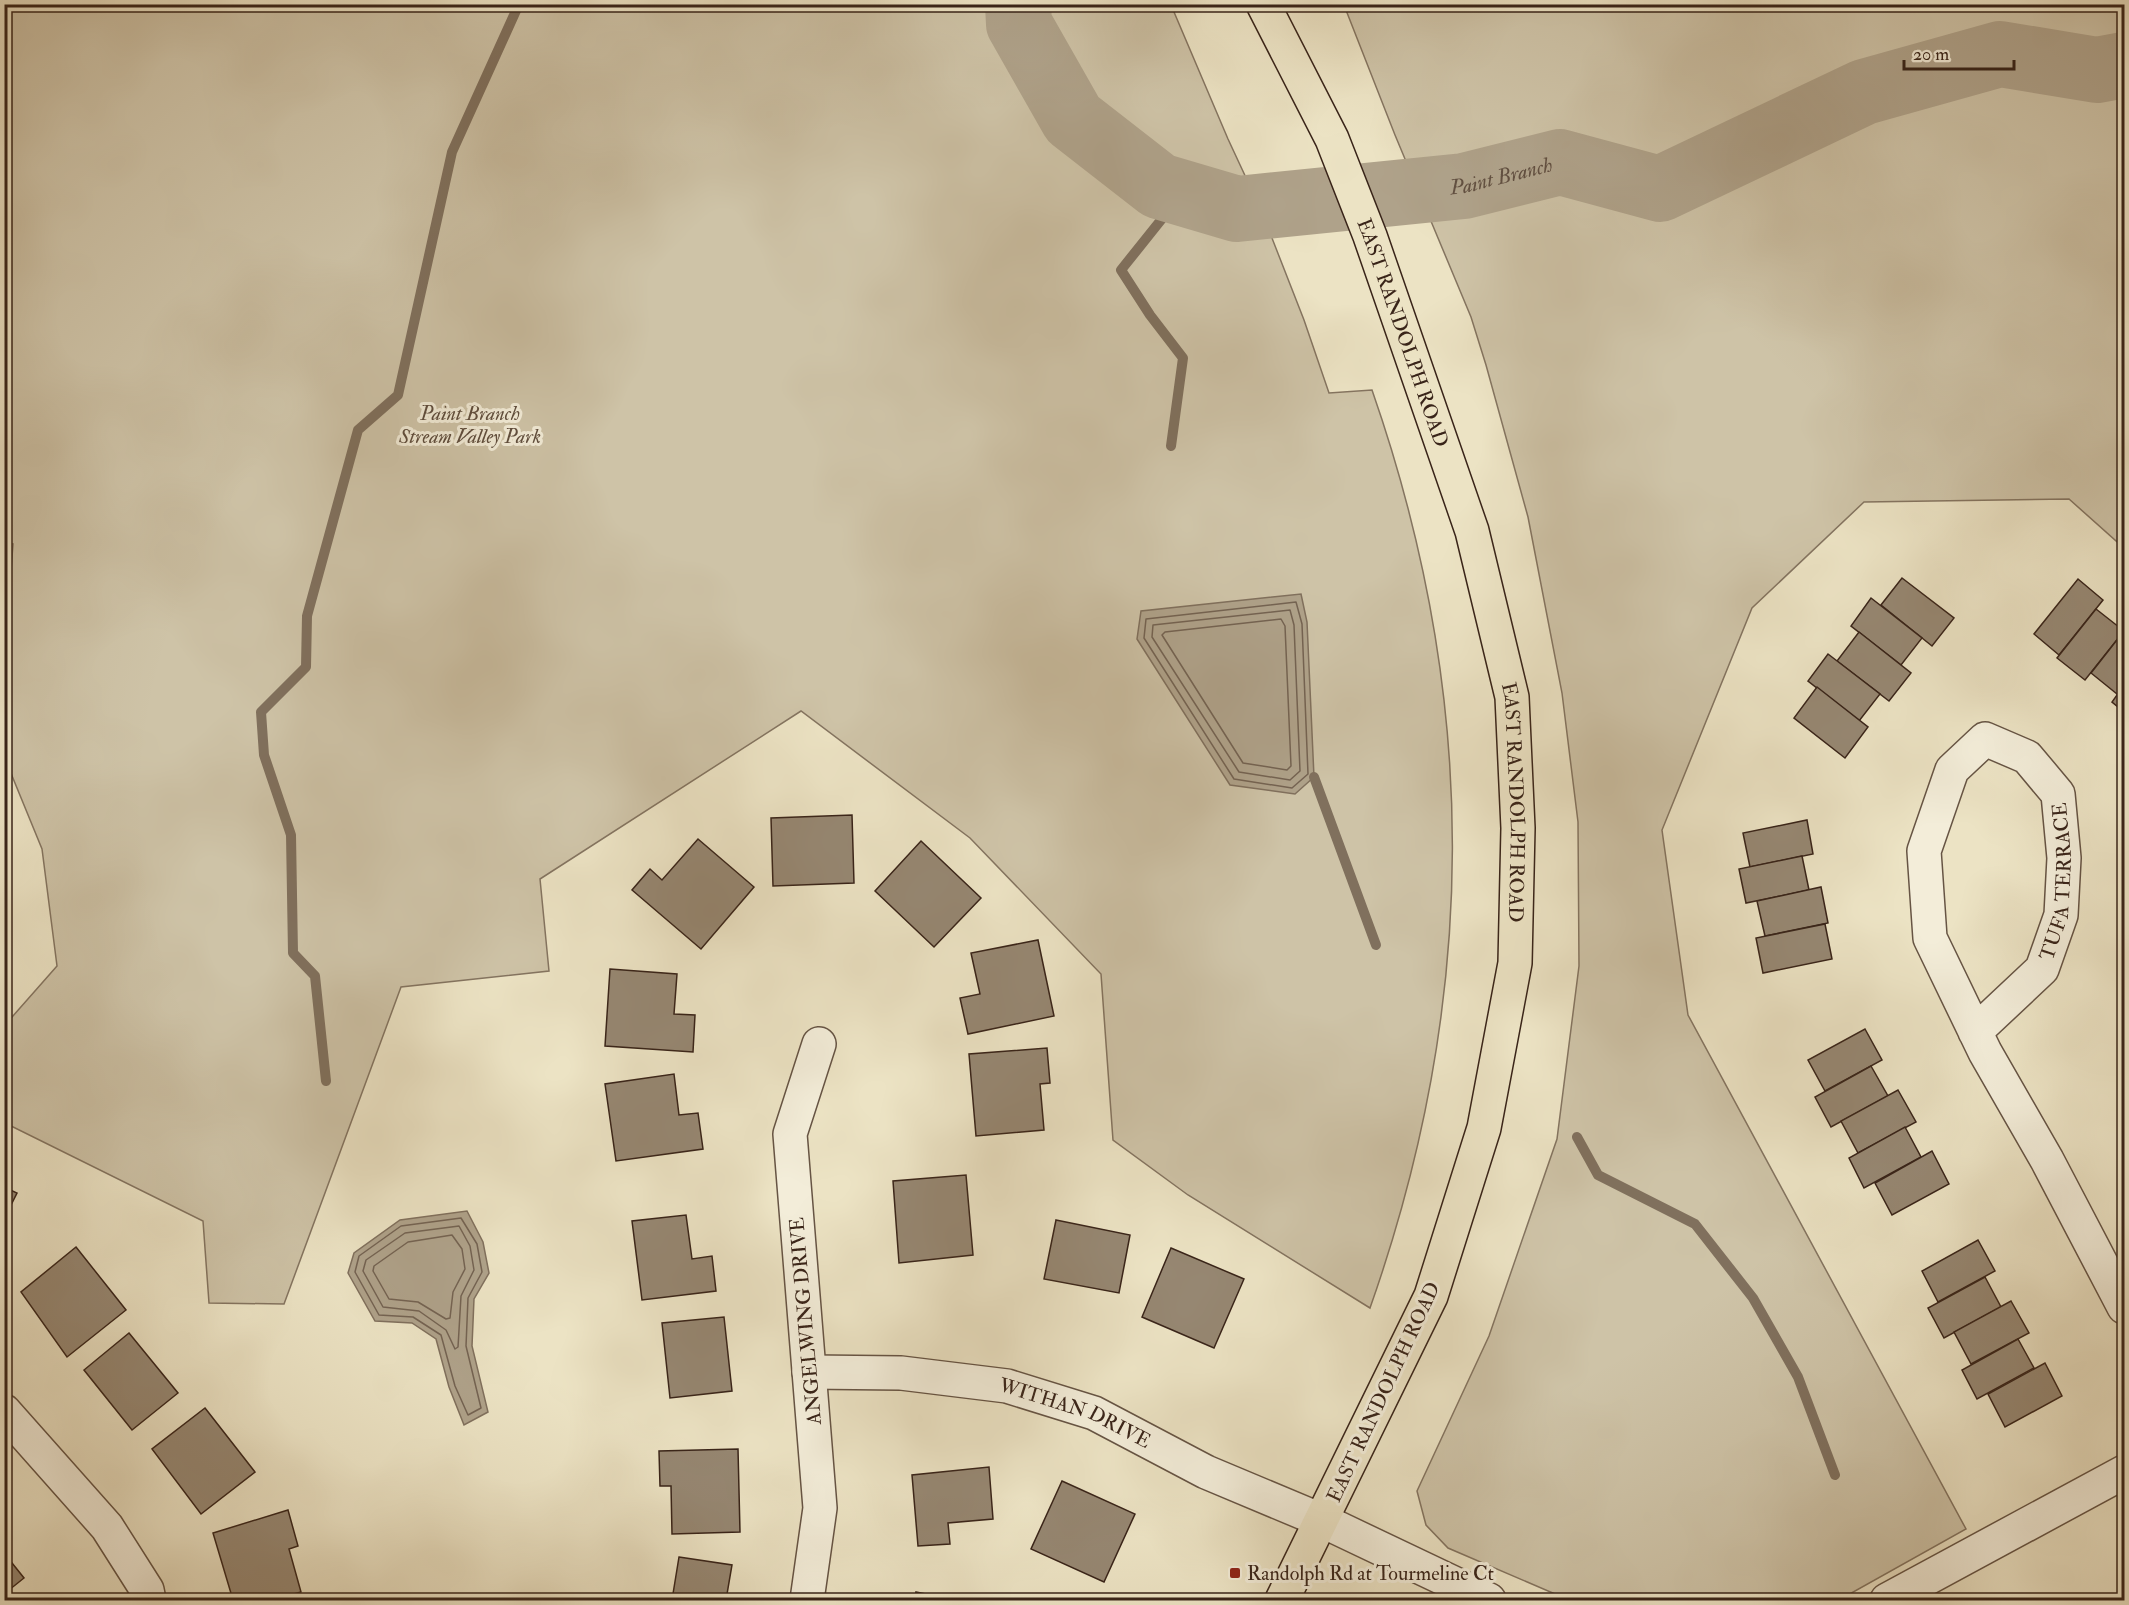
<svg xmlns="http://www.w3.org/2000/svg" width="2129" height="1605" font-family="'IM FELL Double Pica',serif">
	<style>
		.green { fill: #cec3a7; stroke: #847460; stroke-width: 1.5 }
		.water { fill: #afa28a; stroke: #80705d; stroke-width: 1.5 }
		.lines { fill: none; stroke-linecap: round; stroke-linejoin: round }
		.shore { stroke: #746352; stroke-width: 1.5 }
		.stream { stroke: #80705d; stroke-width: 10 }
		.river { stroke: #afa28a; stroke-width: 66 }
		.building { fill: #968772; stroke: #392419; stroke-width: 1.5 }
		.minor-casing { stroke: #665444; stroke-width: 36 }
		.major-casing { stroke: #392419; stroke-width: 36 }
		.minor { stroke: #f3edd9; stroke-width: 33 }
		.major { stroke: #ece3c4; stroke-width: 33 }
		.poi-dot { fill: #8f2418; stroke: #f3edd9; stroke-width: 2 }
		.labels { text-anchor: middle; stroke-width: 6; stroke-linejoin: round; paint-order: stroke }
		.street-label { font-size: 20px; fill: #392419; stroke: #f3edd9 }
		.park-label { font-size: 20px; font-style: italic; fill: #5e4c3c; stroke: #f3edd9 }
		.poi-label { font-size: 20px; fill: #392419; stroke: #f3edd9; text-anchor: start }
		.water-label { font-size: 21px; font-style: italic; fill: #625041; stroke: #f3edd9 }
	</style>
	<rect width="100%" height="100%" fill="#ece3c4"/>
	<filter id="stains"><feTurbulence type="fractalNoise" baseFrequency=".00333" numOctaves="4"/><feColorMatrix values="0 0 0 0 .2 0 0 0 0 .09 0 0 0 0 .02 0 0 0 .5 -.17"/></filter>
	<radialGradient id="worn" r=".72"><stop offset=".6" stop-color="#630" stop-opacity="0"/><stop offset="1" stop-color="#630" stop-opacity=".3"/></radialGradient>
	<g class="green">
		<path d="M4 5H1171L1228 139 1261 210 1304 320 1329 393 1372 390C1480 700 1479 999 1370 1308L1188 1195 1113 1140 1101 974 970 838 801 711 540 879 549 971 401 987 284 1304 209 1303 203 1221 5 1123V1025L57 966 42 849 8 766 5 719V650L13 544 4 543Z"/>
		<path d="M1344 5H2124V548L2069 499 1864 502 1752 608 1662 830 1688 1015 1966 1529 1839 1600H1569L1448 1548 1426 1525 1417 1491 1489 1336 1557 1139 1579 966 1578 822 1562 693 1528 517 1486 365 1471 317 1395 135Z"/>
	</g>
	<g class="water">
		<path d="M1301 594 1307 622 1314 777 1295 794 1230 785 1137 639 1141 611Z"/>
		<path d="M467 1211 483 1242 489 1273 474 1299 472 1346 488 1412 464 1425 449 1387 436 1339 412 1323 375 1321 348 1273 354 1253 400 1220Z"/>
	</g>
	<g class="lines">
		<g class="shore">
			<path d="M1296 602 1302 624 1308 774 1292 788 1234 779 1144 638 1146 619Z"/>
			<path d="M1290 610 1294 625 1300 771 1290 780 1239 772 1152 637 1153 625Z"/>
			<path d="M1281 619 1285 626 1291 766 1287 770 1243 763 1162 635 1165 632Z"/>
			<path d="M461 1218 477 1244 482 1272 468 1298 466 1346 481 1408 468 1415 455 1386 441 1335 413 1317 379 1315 355 1272 359 1256 401 1226Z"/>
			<path d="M459 1226 470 1246 474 1270 461 1296 458 1347 455 1349 446 1330 419 1311 383 1307 363 1271 366 1260 405 1233Z"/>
			<path d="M452 1235 462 1249 465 1269 453 1292 450 1318 446 1319 418 1302 389 1299 373 1271 374 1266 408 1242Z"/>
		</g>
		<g class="stream">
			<path d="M1171 446 1183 358 1150 315 1121 270 1165 215 1190 195"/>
			<path d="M1314 777 1376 945"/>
			<path d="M326 1081 315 976 293 953 291 835 264 755 261 712 306 667 307 616 358 430 398 395 452 152 519 4"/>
			<path d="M1577 1137 1598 1175 1695 1224 1753 1298 1798 1377 1835 1475"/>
		</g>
		<path class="river" id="s1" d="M1018 4 1019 24 1073 119 1159 186 1237 209 1464 186 1560 162 1660 189 1864 92 2000 54 2097 70 2124 65"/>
	</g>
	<g class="building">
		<path d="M1902 578 1954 618 1932 646 1881 605Z"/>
		<path d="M2078 579 2103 600 2059 655 2034 634Z"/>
		<path d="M1871 598 1922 638 1901 665 1851 626Z"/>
		<path d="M2096 609 2124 631 2085 680 2057 658Z"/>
		<path d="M2124 631V685L2117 694 2091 673Z"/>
		<path d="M1859 632 1911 673 1889 701 1837 661Z"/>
		<path d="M1828 654 1880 694 1859 721 1808 681Z"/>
		<path d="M2124 685V712L2112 702Z"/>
		<path d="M1817 687 1868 727 1845 758 1794 718Z"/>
		<path d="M852 815 854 883 773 886 771 818Z"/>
		<path d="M1807 820 1813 854 1750 867 1743 833Z"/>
		<path d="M698 839 754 887 701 949 632 890 650 869 662 880Z"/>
		<path d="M921 841 981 898 934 947 875 891Z"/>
		<path d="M1802 856 1809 890 1746 903 1739 869Z"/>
		<path d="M1821 887 1828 923 1765 936 1757 901Z"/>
		<path d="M1825 924 1832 959 1763 973 1756 938Z"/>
		<path d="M1038 940 1054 1016 968 1034 960 998 980 994 971 953Z"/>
		<path d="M610 969 677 974 674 1014 695 1015 693 1052 605 1046Z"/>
		<path d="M1865 1029 1882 1060 1825 1091 1808 1060Z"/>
		<path d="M1047 1048 1050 1083 1040 1084 1044 1130 976 1136 969 1054Z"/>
		<path d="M1871 1066 1888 1096 1831 1127 1815 1097Z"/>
		<path d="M674 1074 679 1115 698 1113 703 1149 616 1161 605 1084Z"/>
		<path d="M1898 1090 1916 1122 1858 1153 1841 1121Z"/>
		<path d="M1905 1127 1921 1157 1864 1188 1849 1158Z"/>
		<path d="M1932 1151 1949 1184 1892 1215 1875 1183Z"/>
		<path d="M966 1175 973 1255 899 1263 893 1181Z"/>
		<path d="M4 1187 17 1193 4 1219Z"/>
		<path d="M686 1215 692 1259 712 1256 716 1291 642 1300 632 1221Z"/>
		<path d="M1056 1220 1130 1235 1119 1293 1044 1279Z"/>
		<path d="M1978 1240 1995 1271 1938 1302 1922 1271Z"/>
		<path d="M76 1247 126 1310 67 1357 21 1292Z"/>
		<path d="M1171 1248 1244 1279 1214 1348 1142 1317Z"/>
		<path d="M1985 1277 2001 1307 1944 1338 1928 1308Z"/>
		<path d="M2011 1301 2029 1333 1971 1364 1954 1332Z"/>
		<path d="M724 1317 732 1391 670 1398 662 1323Z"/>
		<path d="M129 1333 178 1393 132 1430 84 1370Z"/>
		<path d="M2018 1339 2034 1368 1977 1399 1962 1370Z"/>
		<path d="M2045 1363 2062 1396 2005 1427 1988 1394Z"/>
		<path d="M205 1408 255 1472 201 1514 152 1449Z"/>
		<path d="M738 1449 740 1532 672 1534 671 1486H660L659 1451Z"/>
		<path d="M989 1467 993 1519 948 1523 950 1544 918 1546 912 1475Z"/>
		<path d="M1062 1481 1135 1514 1104 1582 1031 1549Z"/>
		<path d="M288 1510 298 1546 289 1549 301 1592 272 1600H233L213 1533Z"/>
		<path d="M4 1553 24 1578 4 1594Z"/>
		<path d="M679 1557 732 1565 726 1600H672Z"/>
		<path d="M916 1592 956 1600H914Z"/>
	</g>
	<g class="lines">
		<g class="minor-casing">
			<g id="minor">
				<path id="s2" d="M1975 1032 2042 969 2061 915 2064 858 2058 794 2027 757 1985 739 1952 770 1924 851 1930 938 1985 1052 2047 1160 2124 1307"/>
				<path id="s3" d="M809 1372 901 1373 1007 1386 1094 1413 1206 1472 1323 1521 1489 1600"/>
				<path d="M4 1411 107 1527 147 1590 149 1600"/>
				<path d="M807 1600 820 1508 790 1134 819 1044"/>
				<path d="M1887 1600 2124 1472"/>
			</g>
		</g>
		<g class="major-casing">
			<g id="major">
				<path id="s4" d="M1263 4 1332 139 1370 236 1472 531 1512 697 1518 828 1515 963 1484 1128 1431 1296 1282 1600"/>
			</g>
		</g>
		<use href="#minor" class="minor"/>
		<use href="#major" class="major"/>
	</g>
	<rect class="poi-dot" x="1229" y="1567" width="12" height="12" rx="3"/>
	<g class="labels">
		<g class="street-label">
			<text dy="7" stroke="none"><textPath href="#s4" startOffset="358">EAST RANDOLPH ROAD</textPath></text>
			<text dy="7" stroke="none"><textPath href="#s4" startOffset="844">EAST RANDOLPH ROAD</textPath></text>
			<text dy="7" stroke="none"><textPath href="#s2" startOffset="182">TUFA TERRACE</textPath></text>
			<text transform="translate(805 1321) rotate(-95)" y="7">ANGELWING DRIVE</text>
			<text transform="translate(1383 1392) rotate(-65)" y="7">EAST RANDOLPH ROAD</text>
			<text dy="7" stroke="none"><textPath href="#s3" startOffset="272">WITHAN DRIVE</textPath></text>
		</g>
		<g class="park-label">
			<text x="470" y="420">Paint Branch<tspan x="470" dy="23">Stream Valley Park</tspan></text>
		</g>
		<g class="poi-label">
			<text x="1247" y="1580">Randolph Rd at Tourmeline Ct</text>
		</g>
		<g class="water-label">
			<text dy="7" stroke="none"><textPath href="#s1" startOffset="586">Paint Branch</textPath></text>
		</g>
	</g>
	<rect width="2129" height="1605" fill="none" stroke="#ece3c4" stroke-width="24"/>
	<rect x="6" y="6" width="2117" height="1593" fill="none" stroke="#392419" stroke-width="3"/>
	<rect x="12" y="12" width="2105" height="1581" fill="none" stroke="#392419" stroke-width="1.5"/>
	<path d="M1904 60v9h110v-9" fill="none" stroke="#392419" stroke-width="3"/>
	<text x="1913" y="60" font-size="18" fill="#392419" stroke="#f3edd9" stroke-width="4.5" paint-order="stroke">20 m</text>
	<rect width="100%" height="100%" filter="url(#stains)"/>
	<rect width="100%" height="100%" fill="url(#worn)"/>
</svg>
